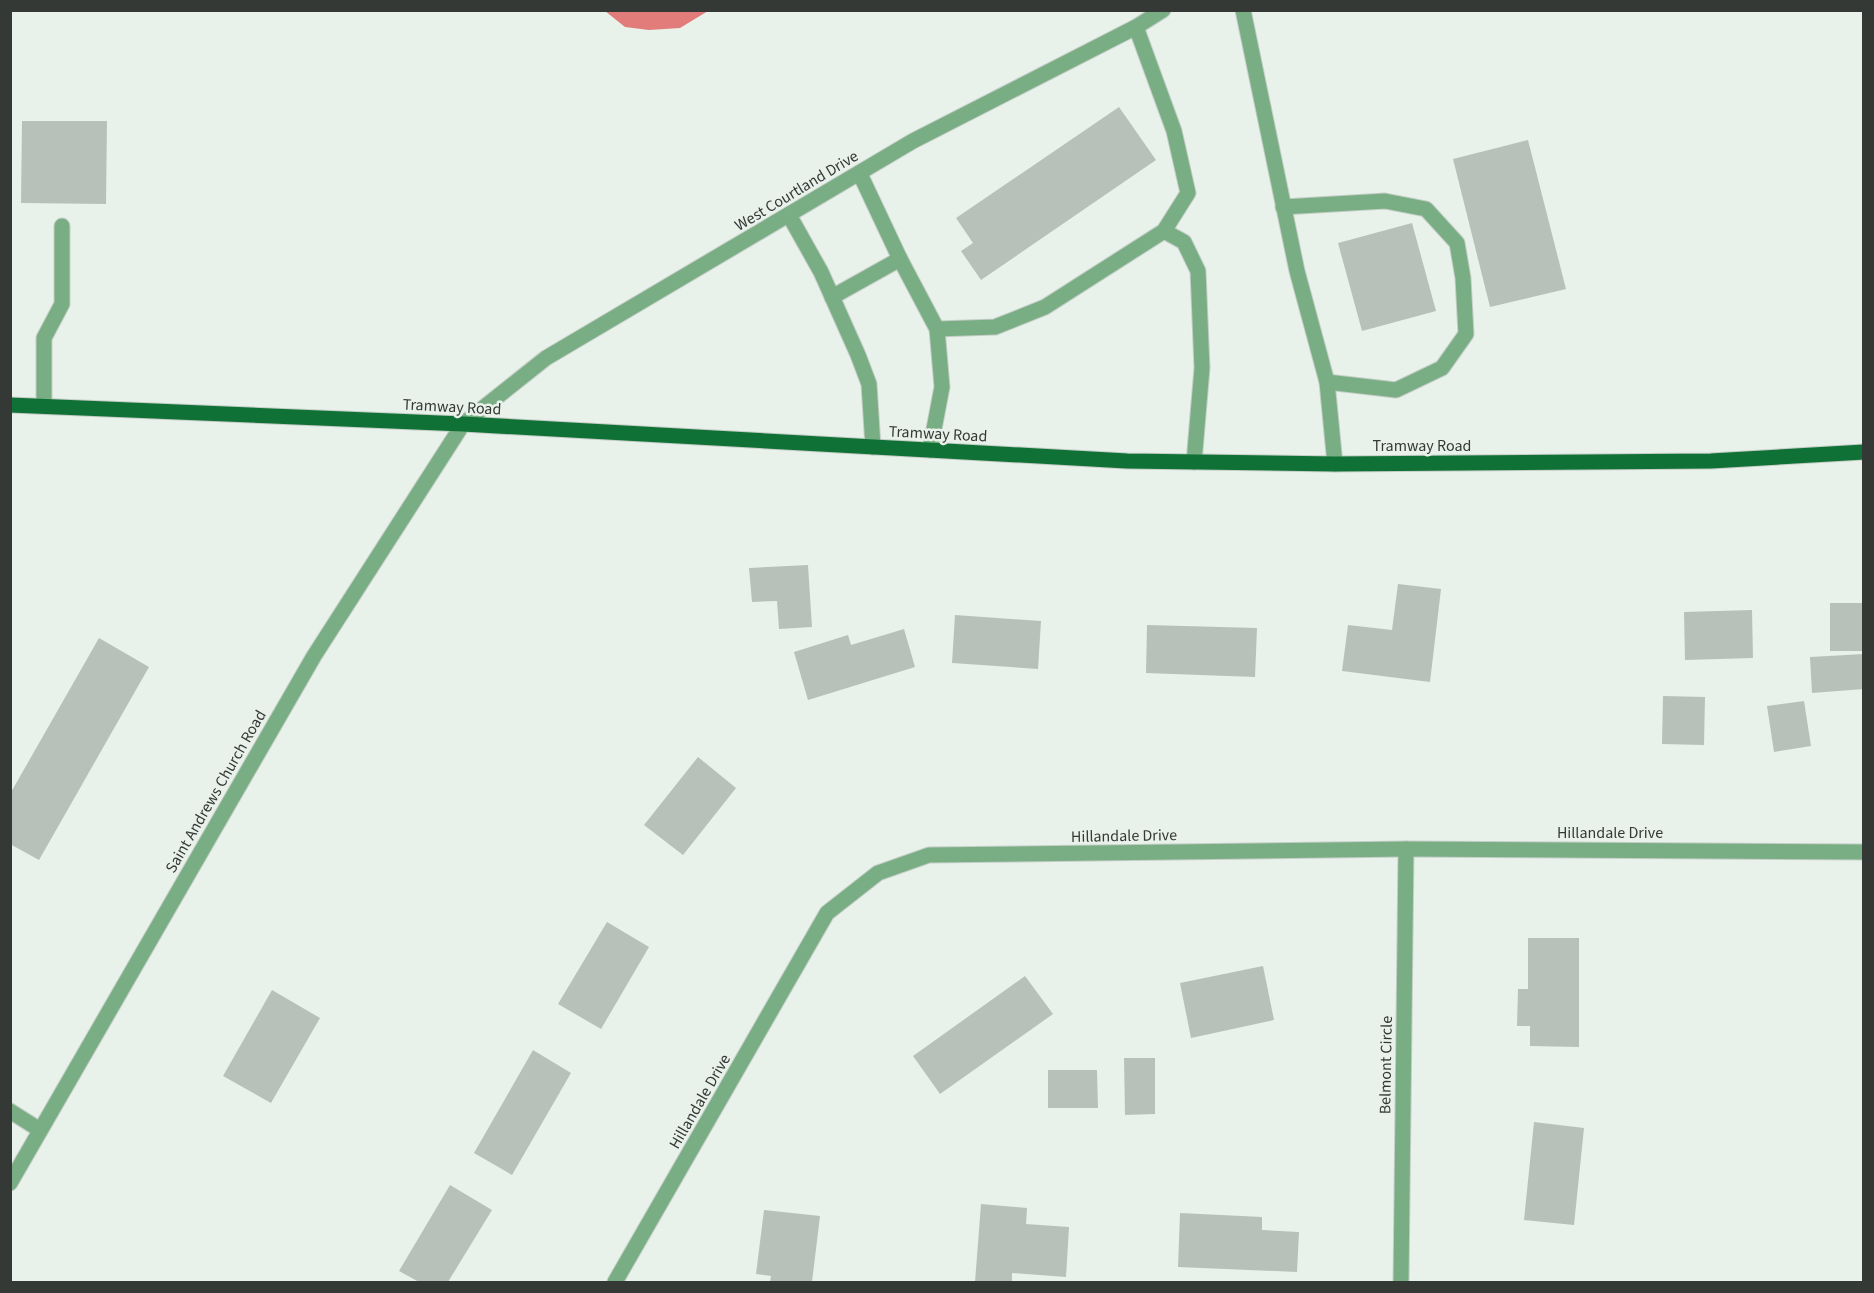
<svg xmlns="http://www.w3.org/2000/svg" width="1874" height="1293" font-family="'Source Sans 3',sans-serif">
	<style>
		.water { fill: #e17c7a }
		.building { fill: #b8c1b9 }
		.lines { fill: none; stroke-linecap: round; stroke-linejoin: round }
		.minor-casing { stroke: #c4cdc6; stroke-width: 17 }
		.major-casing { stroke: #c4cdc6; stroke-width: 17 }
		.minor { stroke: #79ae84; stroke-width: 15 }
		.major { stroke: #0f7135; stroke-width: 15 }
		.labels { text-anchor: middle; stroke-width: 5; stroke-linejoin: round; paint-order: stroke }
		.street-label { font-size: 16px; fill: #353936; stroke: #e8f2ea }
	</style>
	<rect width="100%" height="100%" fill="#e8f2ea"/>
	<path class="water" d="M605 11H708L680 28 649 30 625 27Z"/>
	<g class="building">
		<path d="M1119 107 1156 160 981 280 961 251 973 243 956 218Z"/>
		<path d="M22 121H107L106 204 21 203Z"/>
		<path d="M1528 140 1566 289 1490 307 1453 159Z"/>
		<path d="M1412 223 1436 311 1362 331 1338 243Z"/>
		<path d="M808 565 812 627 779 629 777 601 752 602 749 568Z"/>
		<path d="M1398 584 1441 589 1430 682 1342 671 1348 625 1392 630Z"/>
		<rect x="1830" y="603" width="34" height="48"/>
		<path d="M1752 610 1753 658 1685 660 1684 612Z"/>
		<path d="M955 615 1041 621 1038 669 952 663Z"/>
		<path d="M1147 625 1257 628 1255 677 1146 673Z"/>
		<path d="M904 629 915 667 808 700 794 652 848 635 851 645Z"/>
		<path d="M99 638 149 667 39 860 10 844V794Z"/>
		<path d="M1864 654V689L1812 693 1810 657Z"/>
		<path d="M1663 696 1705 697 1704 745 1662 744Z"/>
		<path d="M1804 701 1811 746 1774 752 1767 706Z"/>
		<path d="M698 757 736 788 683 855 644 825Z"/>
		<path d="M607 922 649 947 601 1029 558 1004Z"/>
		<path d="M1528 938H1579V1047L1530 1046V1026H1517L1518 989H1528Z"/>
		<path d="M1263 966 1274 1020 1191 1038 1180 983Z"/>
		<path d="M1025 976 1053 1014 940 1094 913 1056Z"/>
		<path d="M272 990 320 1018 271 1103 223 1076Z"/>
		<path d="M533 1050 571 1073 512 1175 474 1153Z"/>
		<path d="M1124 1058H1155V1114L1125 1115Z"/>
		<path d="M1048 1070H1097L1098 1108H1048Z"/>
		<path d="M1534 1122 1584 1128 1574 1225 1524 1220Z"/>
		<path d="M450 1185 492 1210 448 1282H419L399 1271Z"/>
		<path d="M981 1204 1027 1208 1026 1224 1069 1227 1066 1277 1012 1273V1282H975Z"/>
		<path d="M764 1210 820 1216 812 1282H770L771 1276 756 1274Z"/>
		<path d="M1180 1213 1262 1217V1230L1299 1232 1297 1272 1178 1267Z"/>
	</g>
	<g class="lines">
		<g class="minor-casing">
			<g id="minor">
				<path d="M1243 10 1297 271 1327 382 1335 464"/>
				<path d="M860 174 900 259 937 329 942 387 930 450"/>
				<path d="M1283 207 1385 201 1426 209 1457 243 1463 278 1466 334 1442 368 1396 390 1327 382"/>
				<path d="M789 215 821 272 858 355 869 384 873 447"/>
				<path d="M1164 231 1184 242 1198 271 1202 368 1194 462"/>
				<path d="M832 297 900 259"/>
				<path d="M937 329 995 327 1045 307 1164 231 1188 193 1174 131 1136 27"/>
				<path d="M44 406V338L62 304V226"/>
				<path d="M10 1111 40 1130"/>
				<path d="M10 1183 314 656 463 424 546 358 913 141 1136 27 1163 10"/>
				<path d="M615 1282 827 913 878 873 929 855 1406 849 1864 852"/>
				<path d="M1401 1282 1406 849"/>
			</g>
		</g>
		<g class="major-casing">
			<path id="major" d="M10 405 463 424 1127 461 1335 464 1711 461 1864 452"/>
		</g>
		<use href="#minor" class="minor"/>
		<use href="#major" class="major"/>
	</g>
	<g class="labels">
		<g class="street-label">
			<text transform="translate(796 190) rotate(-31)" y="6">West Courtland Drive</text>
			<text transform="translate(452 406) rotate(3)" y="6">Tramway Road</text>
			<text transform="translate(938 433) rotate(3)" y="6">Tramway Road</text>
			<text x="1422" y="451">Tramway Road</text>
			<text transform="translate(215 791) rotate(-60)" y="6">Saint Andrews Church Road</text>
			<text x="1610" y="838">Hillandale Drive</text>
			<text transform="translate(1124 835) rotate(-1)" y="6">Hillandale Drive</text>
			<text transform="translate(1385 1065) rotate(-89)" y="6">Belmont Circle</text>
			<text transform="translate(699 1101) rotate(-60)" y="6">Hillandale Drive</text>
		</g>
	</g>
	<rect width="1874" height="1293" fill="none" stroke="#353936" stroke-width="24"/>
</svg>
